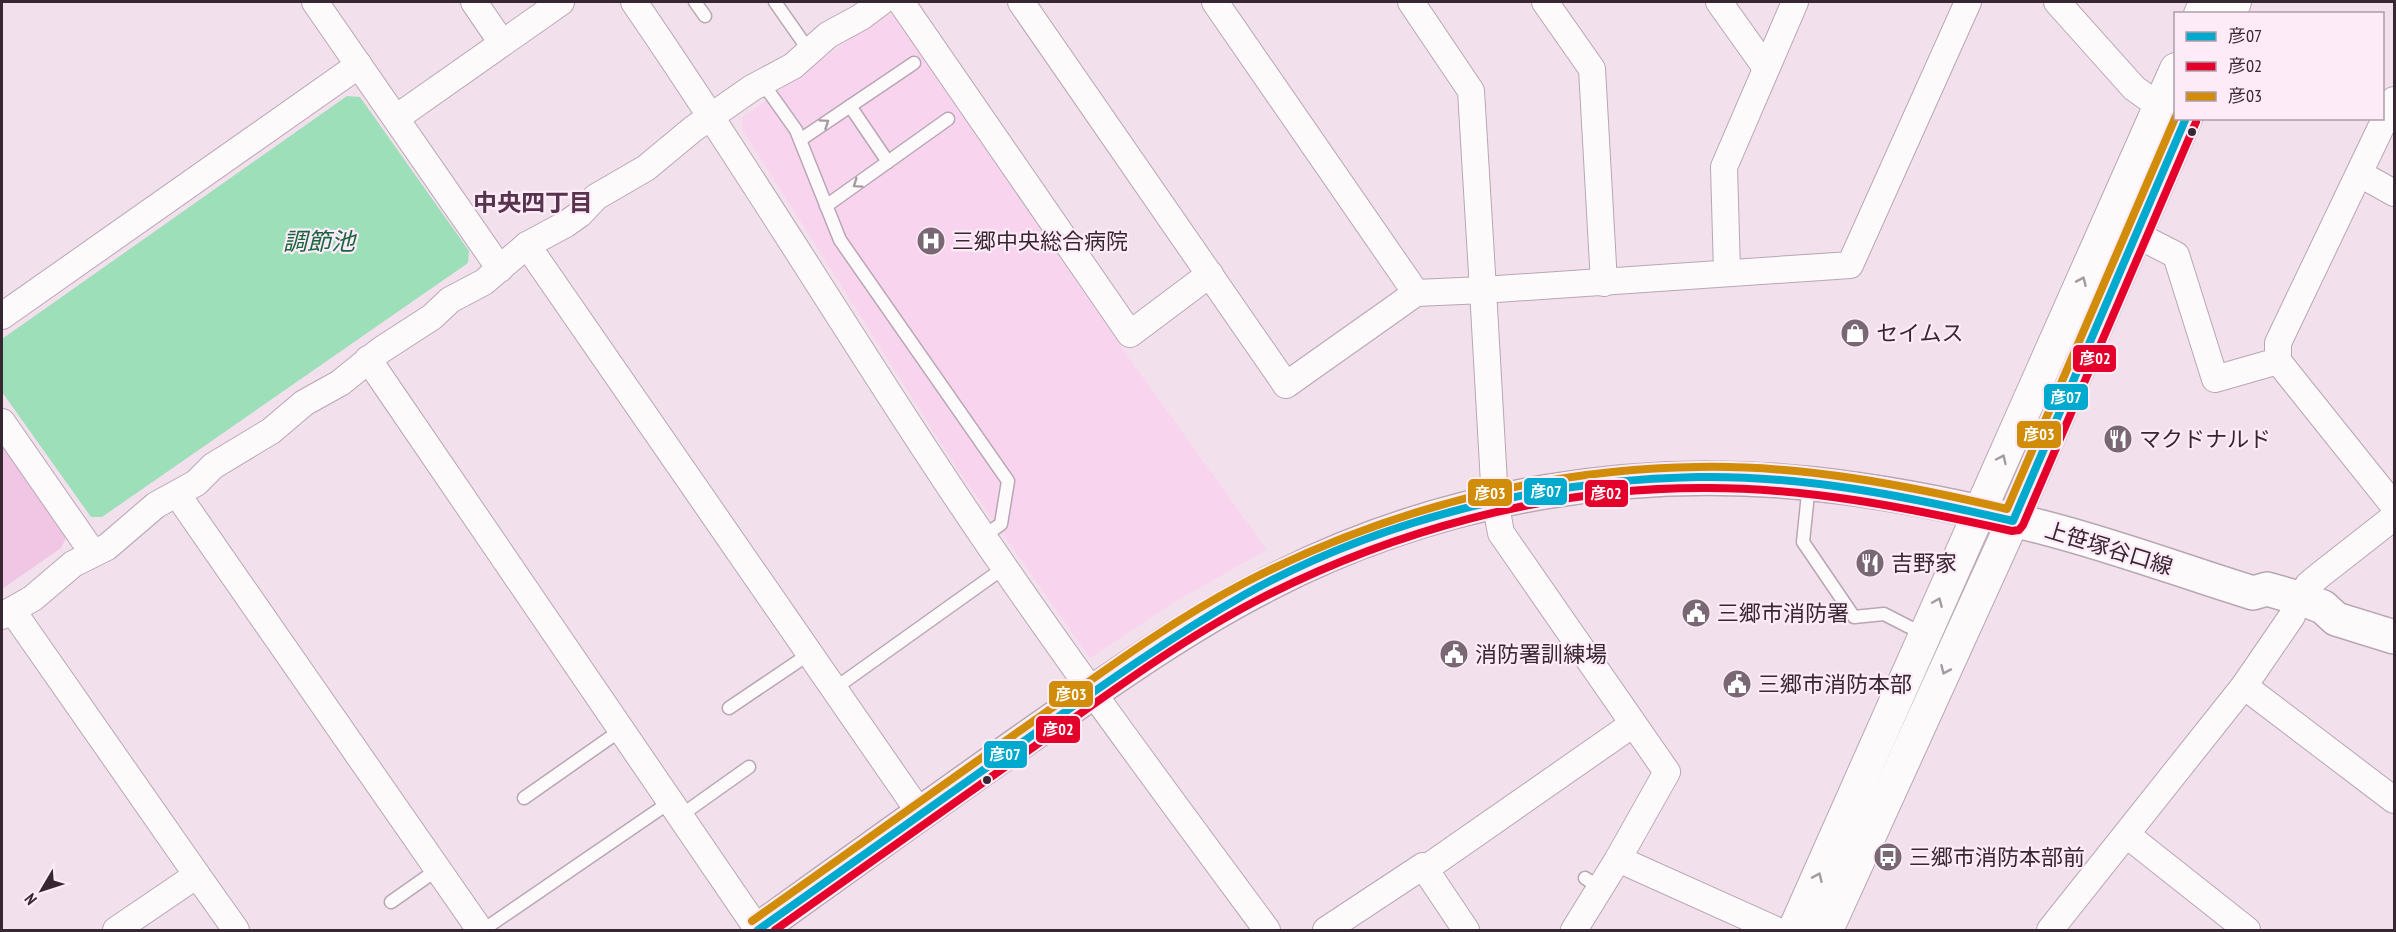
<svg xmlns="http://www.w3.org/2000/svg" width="2396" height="932" font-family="'PT Sans Narrow','Noto Sans JP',sans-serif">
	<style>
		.built { fill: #f9d4ee }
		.green { fill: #f1c5e4 }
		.water { fill: #9cdfb9 }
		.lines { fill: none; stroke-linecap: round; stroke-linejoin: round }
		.service-casing { stroke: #b8a7b3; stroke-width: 15 }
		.minor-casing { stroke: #b8a7b3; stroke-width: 28 }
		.tertiary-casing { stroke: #b8a7b3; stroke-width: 34 }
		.secondary-casing { stroke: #b8a7b3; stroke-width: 36 }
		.service { stroke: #fdfafc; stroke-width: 12 }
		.minor { stroke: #fdfafc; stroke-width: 26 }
		.tertiary { stroke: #fdfafc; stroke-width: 32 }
		.secondary { stroke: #fdfafc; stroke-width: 33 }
		.bus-1-casing { stroke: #fdebf7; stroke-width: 12 }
		.bus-2-casing { stroke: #fdebf7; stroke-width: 12 }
		.bus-3-casing { stroke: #fdebf7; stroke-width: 12 }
		.bus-1 { stroke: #00a9ce; stroke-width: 8 }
		.bus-2 { stroke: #e4002b; stroke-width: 8 }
		.bus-3 { stroke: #d18d0a; stroke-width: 8 }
		.oneway { stroke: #a49ba2 }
		.bus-dot { fill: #372733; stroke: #fdebf7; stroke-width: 2 }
		.labels { text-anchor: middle; stroke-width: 4.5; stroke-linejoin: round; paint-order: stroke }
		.poi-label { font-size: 22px; fill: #372733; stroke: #fdebf7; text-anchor: start }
		.street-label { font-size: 22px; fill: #372733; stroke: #fdebf7 }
		.neighbourhood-label { font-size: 24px; font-weight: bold; fill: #57334d; stroke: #fdebf7 }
		.water-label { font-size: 24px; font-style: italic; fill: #186540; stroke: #fdebf7 }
		.line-badge { stroke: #fdebf7; stroke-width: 2 }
		.badge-label { font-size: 16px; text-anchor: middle; font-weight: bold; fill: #fff }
	</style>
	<rect width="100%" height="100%" fill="#f3e0ed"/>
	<path class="built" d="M883 15H893L1126 354 1267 550 1178 600 1090 658 958 470 742 129 743 117Z"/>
	<path class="green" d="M2 445 66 538 61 548 2 589Z"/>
	<path class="water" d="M347 96 360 97 469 251 468 263 102 517H91L2 392V339Z"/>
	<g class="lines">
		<g class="service-casing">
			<g id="service">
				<path d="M695 2 705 16"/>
				<path d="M775 2 810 52"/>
				<path d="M762 82 796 130 840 240 1008 481 1001 524 984 536"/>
				<path d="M850 106 888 162"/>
				<path d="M800 140 914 63"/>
				<path d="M826 206 948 119"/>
				<path d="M1809 484 1803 542 1854 617 1884 614 1923 634"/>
				<path d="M834 689 1005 567"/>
				<path d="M729 708 809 654"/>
				<path d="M524 798 621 730"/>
				<path d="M680 816 749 767"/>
				<path d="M1585 878 1600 888"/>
				<path d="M391 902 438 869"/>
				<path d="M483 930 670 802"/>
			</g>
		</g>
		<g class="minor-casing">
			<g id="minor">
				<path d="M315 2 500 269"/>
				<path d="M474 2 502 43"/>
				<path d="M634 2C741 157 838 318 942 475 1045 631 1156 780 1267 930"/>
				<path d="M901 2 1130 334 1210 274"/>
				<path d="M1021 2 1286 385 1416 293 1483 290 1495 501 1501 533 1667 772 1618 859 1574 930"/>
				<path d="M1215 2 1416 293"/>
				<path d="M1411 2 1471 91 1483 290 1850 265 1968 2"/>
				<path d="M1545 2 1592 69 1604 283"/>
				<path d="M1719 2 1766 68"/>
				<path d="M2057 2 2134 88 2159 106"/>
				<path d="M2394 100 2278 343V361L2394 506"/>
				<path d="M396 118 561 2"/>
				<path d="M2360 174 2394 193"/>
				<path d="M2137 235 2176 255 2215 379 2278 361"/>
				<path d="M527 245 920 813"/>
				<path d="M1727 272 1724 167 1795 2"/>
				<path d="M2 316 359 65"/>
				<path d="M368 359 758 930"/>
				<path d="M2 422 93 553"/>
				<path d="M177 494 480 930"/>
				<path d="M2302 599 2308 585 2320 575 2394 517"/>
				<path d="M12 610 197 875"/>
				<path d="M2 616 33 598 73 564 107 547 156 505 196 483 213 466 271 431 304 403 340 383 381 350 432 317 450 300 484 282 527 245 566 224 580 214 596 197 646 168 693 129 752 88 793 66 828 35 861 17 881 2"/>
				<path d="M2244 686 2394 800"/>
				<path d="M2127 835 2247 930"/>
				<path d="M1618 859 1776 930"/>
				<path d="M1425 869 1633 724"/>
				<path d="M116 930 197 875 236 930"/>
				<path d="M1326 930 1423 866 1466 930"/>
				<path d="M2050 930 2244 686 2292 616"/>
			</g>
		</g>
		<g class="tertiary-casing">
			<g id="tertiary">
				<path d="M2200 14 2206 2"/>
				<path d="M2230 14 2235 2"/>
				<path d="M1794 930 2176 69"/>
				<path d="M1827 930 2013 521 2186 118"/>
			</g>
		</g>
		<g class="secondary-casing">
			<path id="secondary" d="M758 930C851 863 944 796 1038 730 1112 679 1186 626 1266 585 1442 493 1645 461 1840 487 1910 496 1981 511 2049 529 2118 547 2185 572 2253 593L2267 589 2302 599 2323 607 2336 619 2394 637"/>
		</g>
		<use href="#service" class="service"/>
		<use href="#minor" class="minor"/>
		<use href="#tertiary" class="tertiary"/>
		<use href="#secondary" class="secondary"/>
		<g class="bus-1-casing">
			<path id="bus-1" d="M758 930C846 867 935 804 1024 741 1096 690 1167 639 1244 595 1380 519 1542 480 1697 477 1804 475 1910 497 2013 521L2186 118"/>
		</g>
		<g class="bus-2-casing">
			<path id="bus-2" d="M775 930C861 869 946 809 1032 748 1104 697 1176 643 1254 602 1390 531 1547 488 1701 488 1806 487 1909 508 2012 531L2019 530 2023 525 2196 122"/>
		</g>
		<g class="bus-3-casing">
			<path id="bus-3" d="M752 921C840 858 929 795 1018 732 1092 680 1164 625 1244 583 1383 511 1541 469 1698 467 1802 465 1906 485 2007 509L2176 116"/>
		</g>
		<use href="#bus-1" class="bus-1"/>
		<use href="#bus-2" class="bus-2"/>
		<use href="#bus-3" class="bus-3"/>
	</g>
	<defs><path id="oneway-chevron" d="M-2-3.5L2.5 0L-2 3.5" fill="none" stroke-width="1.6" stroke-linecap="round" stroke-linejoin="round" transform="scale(1.5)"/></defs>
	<g class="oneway">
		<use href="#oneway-chevron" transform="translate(825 123) rotate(-34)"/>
		<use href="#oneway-chevron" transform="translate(857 184) rotate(145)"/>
		<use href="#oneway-chevron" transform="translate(2082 281) rotate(-66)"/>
		<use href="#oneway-chevron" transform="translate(2002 459) rotate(-65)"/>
		<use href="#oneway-chevron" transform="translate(1938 602) rotate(-67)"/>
		<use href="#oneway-chevron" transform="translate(1945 670) rotate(114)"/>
		<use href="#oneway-chevron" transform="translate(1818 877) rotate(-66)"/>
	</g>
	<defs>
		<g id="hospital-disc" transform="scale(1.5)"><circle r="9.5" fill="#796874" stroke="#fdebf7"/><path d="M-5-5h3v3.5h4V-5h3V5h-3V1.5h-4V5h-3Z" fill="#fff"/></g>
		<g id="shop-disc" transform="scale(1.5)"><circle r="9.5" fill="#796874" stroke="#fdebf7"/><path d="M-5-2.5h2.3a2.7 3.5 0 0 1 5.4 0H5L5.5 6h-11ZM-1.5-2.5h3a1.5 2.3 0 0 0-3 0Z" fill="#fff"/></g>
		<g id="restaurant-disc" transform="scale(1.5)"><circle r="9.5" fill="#796874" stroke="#fdebf7"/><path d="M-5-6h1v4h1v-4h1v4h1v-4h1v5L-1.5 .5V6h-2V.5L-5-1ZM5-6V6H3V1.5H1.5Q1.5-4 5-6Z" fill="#fff"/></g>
		<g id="civic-disc" transform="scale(1.5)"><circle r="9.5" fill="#796874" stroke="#fdebf7"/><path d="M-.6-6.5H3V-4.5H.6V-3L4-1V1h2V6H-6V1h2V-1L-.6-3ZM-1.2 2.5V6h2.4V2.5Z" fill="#fff"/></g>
		<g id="bus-disc" transform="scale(1.5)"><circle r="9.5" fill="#796874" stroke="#fdebf7"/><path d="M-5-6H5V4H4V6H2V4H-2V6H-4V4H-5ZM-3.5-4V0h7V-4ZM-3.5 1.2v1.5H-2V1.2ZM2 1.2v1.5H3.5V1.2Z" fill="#fff"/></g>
	</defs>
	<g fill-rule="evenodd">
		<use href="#hospital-disc" x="931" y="241"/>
		<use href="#shop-disc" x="1855" y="333"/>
		<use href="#restaurant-disc" x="2118" y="439"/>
		<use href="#restaurant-disc" x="1870" y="563"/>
		<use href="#civic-disc" x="1696" y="613"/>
		<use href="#civic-disc" x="1454" y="654"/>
		<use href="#civic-disc" x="1737" y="684"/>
		<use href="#bus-disc" x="1888" y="857"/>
	</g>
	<g class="bus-dot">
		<circle cx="2192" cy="132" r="5"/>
		<circle cx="987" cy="780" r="5"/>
	</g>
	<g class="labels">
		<g class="poi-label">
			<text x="952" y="249">三郷中央総合病院</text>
			<text x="1876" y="341">セイムス</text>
			<text x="2139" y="447">マクドナルド</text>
			<text x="1891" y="571">吉野家</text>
			<text x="1717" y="621">三郷市消防署</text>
			<text x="1475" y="662">消防署訓練場</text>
			<text x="1758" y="692">三郷市消防本部</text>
			<text x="1909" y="865">三郷市消防本部前</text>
		</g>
		<g class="street-label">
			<text transform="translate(2109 548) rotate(17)" y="8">上笹塚谷口線</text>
		</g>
		<g class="neighbourhood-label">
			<text x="533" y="211">中央四丁目</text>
		</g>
		<g class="water-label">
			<text x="319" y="250">調節池</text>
		</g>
	</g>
	<g class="line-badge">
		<rect x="2072" y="344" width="45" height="29" rx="6" fill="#e4002b"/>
		<rect x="2043" y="383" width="46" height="28" rx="6" fill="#00a9ce"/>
		<rect x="2016" y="420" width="46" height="29" rx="6" fill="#d18d0a"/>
		<rect x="1523" y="477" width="45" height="29" rx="6" fill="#00a9ce"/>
		<rect x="1467" y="478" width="46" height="29" rx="6" fill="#d18d0a"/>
		<rect x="1584" y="479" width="45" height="29" rx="6" fill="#e4002b"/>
		<rect x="1048" y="680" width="46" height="28" rx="6" fill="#d18d0a"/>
		<rect x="1035" y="715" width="46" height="29" rx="6" fill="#e4002b"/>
		<rect x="983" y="740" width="45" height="29" rx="6" fill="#00a9ce"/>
	</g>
	<g class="badge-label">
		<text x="2095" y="364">彦02</text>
		<text x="2066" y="403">彦07</text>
		<text x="2039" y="440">彦03</text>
		<text x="1546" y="497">彦07</text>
		<text x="1490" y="499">彦03</text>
		<text x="1606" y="499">彦02</text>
		<text x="1071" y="700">彦03</text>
		<text x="1058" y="735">彦02</text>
		<text x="1005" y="760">彦07</text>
	</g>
	<rect width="2396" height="932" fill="none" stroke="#372733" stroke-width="6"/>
	<rect x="2174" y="12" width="210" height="108" fill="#fdebf7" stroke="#ae9da9" stroke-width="1.5"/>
	<rect x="2186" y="32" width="30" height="9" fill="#00a9ce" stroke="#ae9da9" stroke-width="1.5"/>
	<text x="2228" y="42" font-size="18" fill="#372733">彦07</text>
	<rect x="2186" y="62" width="30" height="9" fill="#e4002b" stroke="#ae9da9" stroke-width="1.5"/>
	<text x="2228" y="72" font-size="18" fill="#372733">彦02</text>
	<rect x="2186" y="92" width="30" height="9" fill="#d18d0a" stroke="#ae9da9" stroke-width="1.5"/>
	<text x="2228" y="102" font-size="18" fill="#372733">彦03</text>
	<g transform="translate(42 890) rotate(231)" stroke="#fdebf7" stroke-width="4.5" paint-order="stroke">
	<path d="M0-4.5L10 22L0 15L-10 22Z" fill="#372733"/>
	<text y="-9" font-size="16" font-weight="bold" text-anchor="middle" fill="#372733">N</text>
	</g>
</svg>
